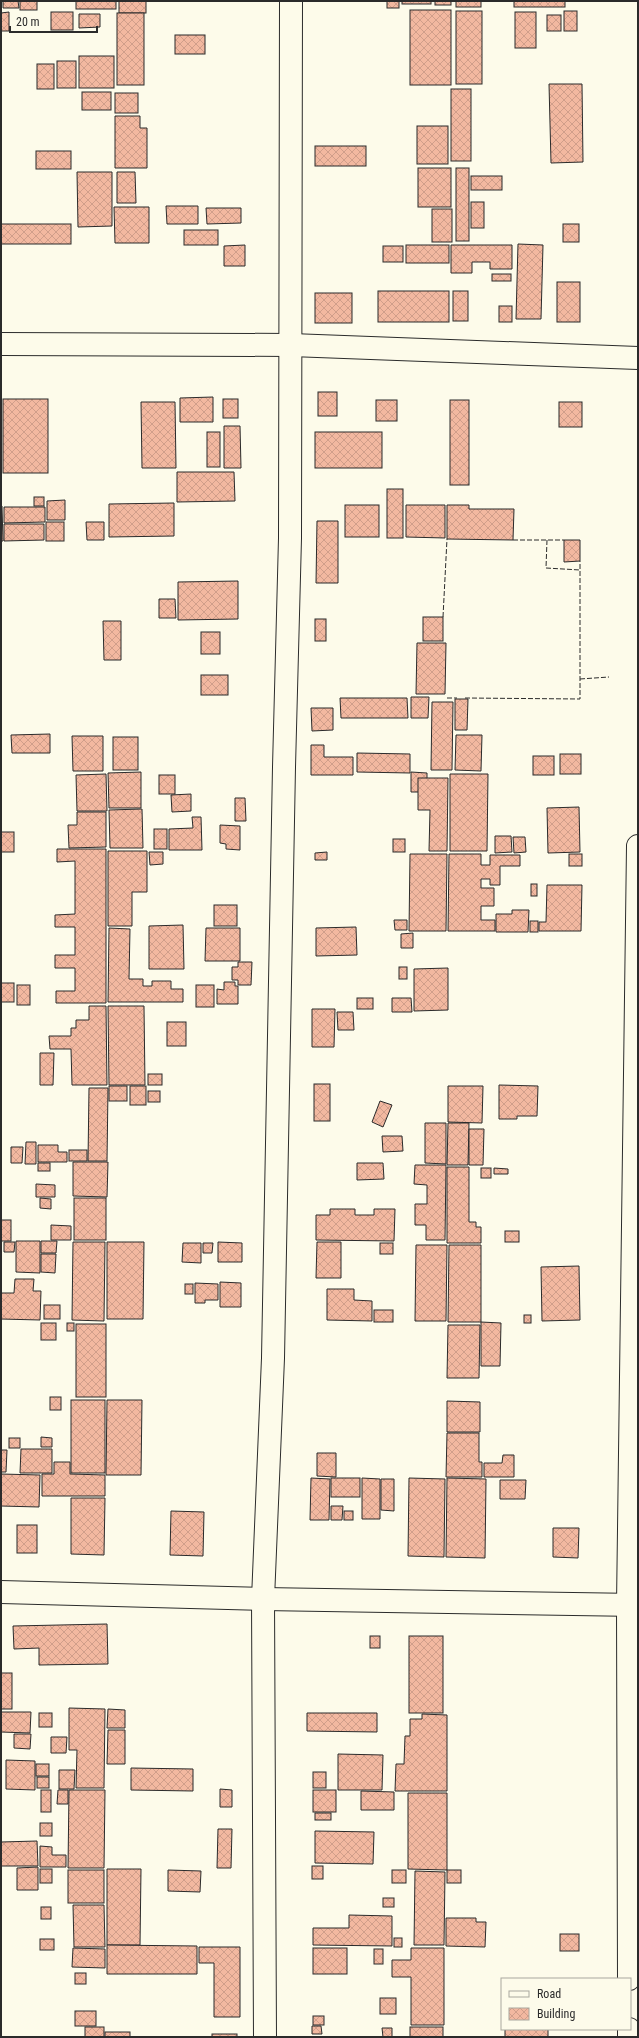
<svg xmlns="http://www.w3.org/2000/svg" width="639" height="2038" font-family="'Roboto Condensed',sans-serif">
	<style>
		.building { fill: url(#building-cross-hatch); stroke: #2b2b2b }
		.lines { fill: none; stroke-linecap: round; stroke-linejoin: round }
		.minor-casing { stroke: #2b2b2b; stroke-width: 24 }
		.minor { stroke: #fdfbea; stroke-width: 22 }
		.fence { stroke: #2b2b2b; stroke-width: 1; stroke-dasharray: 5 2; stroke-linecap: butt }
	</style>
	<defs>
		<pattern id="building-cross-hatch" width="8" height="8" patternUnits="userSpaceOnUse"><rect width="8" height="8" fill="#f2b8a0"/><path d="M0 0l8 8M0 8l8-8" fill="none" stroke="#d09e8a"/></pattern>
	</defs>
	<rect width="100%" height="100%" fill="#fdfbea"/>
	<g class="building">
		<path d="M3 1H18L19 8H3Z"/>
		<rect x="20" y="1" width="17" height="9"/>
		<rect x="76" y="1" width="40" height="8"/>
		<rect x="119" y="1" width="27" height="12"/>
		<rect x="387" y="1" width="12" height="7"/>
		<rect x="402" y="1" width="29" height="3"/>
		<rect x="435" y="1" width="16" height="4"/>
		<rect x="456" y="1" width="25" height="6"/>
		<rect x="514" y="1" width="51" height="6"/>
		<rect x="410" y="10" width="41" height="75"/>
		<rect x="456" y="11" width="26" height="73"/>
		<rect x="564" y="11" width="13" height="20"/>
		<path d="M9 12V31H1V13Z"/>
		<rect x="51" y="12" width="22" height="18"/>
		<rect x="515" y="12" width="21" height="36"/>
		<rect x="117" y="13" width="27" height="72"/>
		<path d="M79 14H100V27L79 28Z"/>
		<rect x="547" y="15" width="14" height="16"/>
		<rect x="175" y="35" width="30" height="19"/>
		<rect x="79" y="56" width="35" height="32"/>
		<rect x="57" y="61" width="19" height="27"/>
		<rect x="37" y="64" width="17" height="25"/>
		<path d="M549 84H582L583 162 551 163Z"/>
		<rect x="451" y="89" width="20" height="72"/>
		<rect x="82" y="92" width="29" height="18"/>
		<rect x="115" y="93" width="23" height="20"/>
		<path d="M115 116H140V128H147V168H115Z"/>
		<rect x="417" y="126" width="31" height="38"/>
		<rect x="315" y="146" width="51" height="20"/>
		<rect x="36" y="151" width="35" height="18"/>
		<rect x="418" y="168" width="33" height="39"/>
		<rect x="456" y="168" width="13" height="73"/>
		<path d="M77 172H112V226L78 227Z"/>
		<path d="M117 172H135L136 203H117Z"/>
		<rect x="471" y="176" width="31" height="14"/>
		<rect x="471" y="202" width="13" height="26"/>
		<path d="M166 206H198V224H167Z"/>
		<path d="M114 207H149V243H115Z"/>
		<path d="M206 208H241V223L207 224Z"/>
		<rect x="432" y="209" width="20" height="33"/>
		<rect x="1" y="224" width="70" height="20"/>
		<rect x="563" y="224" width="16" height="18"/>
		<rect x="184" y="230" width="34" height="15"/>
		<path d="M518 244 543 245 541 319H516Z"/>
		<path d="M245 245V266H224V246Z"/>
		<rect x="406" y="245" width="43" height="18"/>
		<path d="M451 245H512V269H490V262H472V273H451Z"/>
		<rect x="383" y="246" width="20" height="16"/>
		<rect x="492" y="274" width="19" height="7"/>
		<rect x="557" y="282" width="23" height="40"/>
		<rect x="378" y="291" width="71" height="31"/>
		<rect x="453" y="291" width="15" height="30"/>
		<rect x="315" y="293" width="37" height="30"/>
		<rect x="499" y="306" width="13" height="16"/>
		<rect x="318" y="392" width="19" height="24"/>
		<path d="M213 397V422H180V398Z"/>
		<rect x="3" y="399" width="45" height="74"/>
		<rect x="223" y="399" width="15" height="19"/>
		<rect x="376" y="400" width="21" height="21"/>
		<rect x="450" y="400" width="19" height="85"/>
		<path d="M141 402H175L176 468H142Z"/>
		<rect x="559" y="402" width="23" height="25"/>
		<path d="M224 426H240L241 468H224Z"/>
		<rect x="207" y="432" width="13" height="35"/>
		<rect x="315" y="432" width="67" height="36"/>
		<path d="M177 472H234L235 501 177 502Z"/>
		<rect x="387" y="489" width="16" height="49"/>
		<rect x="34" y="497" width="10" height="9"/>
		<path d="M65 500V520H47V501Z"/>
		<path d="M174 503V536L109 537V504Z"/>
		<rect x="345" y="505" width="34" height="32"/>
		<path d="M406 505H445V538L406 537Z"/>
		<path d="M447 505H469V509H514L513 540 447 539Z"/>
		<path d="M1 506H2L3 541H1Z"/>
		<path d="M4 507H45V522L4 523Z"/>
		<path d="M317 521H338V583H316Z"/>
		<rect x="46" y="522" width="18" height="19"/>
		<path d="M86 522H104V540H87Z"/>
		<path d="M4 524H44V540L4 541Z"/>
		<path d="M564 540H580V561L564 562Z"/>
		<path d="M238 581V619L178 620V582Z"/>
		<path d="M159 599H175L176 618H159Z"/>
		<rect x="423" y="617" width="20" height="24"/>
		<rect x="315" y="619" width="11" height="22"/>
		<path d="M103 621H121V660H104Z"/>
		<rect x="201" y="632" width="19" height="22"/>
		<path d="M417 643H446L445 694H416Z"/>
		<rect x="201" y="675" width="27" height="20"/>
		<path d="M411 697H429L428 718H411Z"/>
		<path d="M340 698H407L408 718H341Z"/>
		<path d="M455 699H468L467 730H455Z"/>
		<path d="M432 702H453L452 770H431Z"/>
		<path d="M311 708H333V730L312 731Z"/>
		<path d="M50 734V753H12L11 735Z"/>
		<path d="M456 735H482L481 771 455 770Z"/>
		<path d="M72 736H103V771H73Z"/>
		<rect x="113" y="737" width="25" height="33"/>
		<path d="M311 745H324V757H353V775H311Z"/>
		<path d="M357 753 410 754V773L357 772Z"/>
		<rect x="560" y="754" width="21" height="20"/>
		<rect x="533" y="756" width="21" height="19"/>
		<path d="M141 772V808H109L108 773Z"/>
		<path d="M411 772 427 773V792H411Z"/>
		<path d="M106 774 107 811H77L76 775Z"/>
		<path d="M450 774H488L487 851H450Z"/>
		<rect x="159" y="775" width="16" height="19"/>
		<path d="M418 778H448L447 851H429L430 810H418Z"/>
		<path d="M191 794V811L172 812 171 795Z"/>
		<path d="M235 798H245L246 821H235Z"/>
		<path d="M579 807 580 852 548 853 547 808Z"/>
		<path d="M142 809 143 848H110L109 810Z"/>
		<path d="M77 812H106V847L69 848 68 825H77Z"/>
		<path d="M192 817H201L202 850H169V829L193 828Z"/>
		<path d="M220 825 240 826V850L226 849V844L220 843Z"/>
		<rect x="154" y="829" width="13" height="20"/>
		<rect x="1" y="832" width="13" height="20"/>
		<path d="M495 836H511L512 852 495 853Z"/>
		<path d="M513 837H525L526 852 514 853Z"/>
		<rect x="393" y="839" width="12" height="13"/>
		<path d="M57 849H106V1003H56V991H75V968H55V955H75V927H55V915L75 914V861L57 862Z"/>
		<path d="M108 851H147V892H132V926H108Z"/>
		<path d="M149 852H163V864L150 865Z"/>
		<path d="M327 852V860H315V853Z"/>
		<path d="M410 854H447L446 931H409Z"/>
		<path d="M449 854H481V865H490V855H520V866H500V885H490V879H481V888H494V906H481V920H495V931H448Z"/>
		<rect x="569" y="854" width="13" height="12"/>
		<rect x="531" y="884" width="6" height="12"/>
		<path d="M547 885H582L581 931H539V922H546Z"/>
		<rect x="214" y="905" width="23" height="21"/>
		<path d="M512 910H529L528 932H496V914H512Z"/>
		<path d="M394 920H407V930H395Z"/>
		<rect x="530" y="921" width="8" height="11"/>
		<path d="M183 925 184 969H149V926Z"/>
		<path d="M356 927 357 955 316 956V928Z"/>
		<path d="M109 928 130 929 129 979H143V986H152V981H171V989H183V1002H108Z"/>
		<path d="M206 928H240V961H205Z"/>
		<path d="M413 933V948H401V934Z"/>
		<path d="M238 962H252L251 985H238V980H232V967H238Z"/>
		<rect x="399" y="967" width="8" height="12"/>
		<path d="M448 968V1010L414 1011V969Z"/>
		<path d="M224 982H235V986H238V1004H217V989L224 990Z"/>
		<rect x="1" y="983" width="13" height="19"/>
		<rect x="17" y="985" width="13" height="20"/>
		<rect x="196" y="985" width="18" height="22"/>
		<rect x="357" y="998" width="16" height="11"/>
		<path d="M392 998H411L412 1012H392Z"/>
		<path d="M89 1006H106L107 1085H72L71 1049H50L49 1036H71V1028H76V1020H89Z"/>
		<path d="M108 1006H144L145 1085H109Z"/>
		<path d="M312 1009H335L334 1047H312Z"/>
		<path d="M337 1012H353L354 1030H338Z"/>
		<rect x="167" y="1022" width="19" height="24"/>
		<path d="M40 1053H54L53 1085H40Z"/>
		<rect x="148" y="1074" width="14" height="11"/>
		<rect x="314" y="1084" width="16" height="37"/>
		<path d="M499 1085 538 1086 537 1116H517V1119H499Z"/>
		<rect x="109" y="1086" width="18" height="15"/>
		<rect x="130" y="1086" width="16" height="19"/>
		<path d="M448 1086H483L482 1123 448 1122Z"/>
		<path d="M89 1088H108L107 1161H88Z"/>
		<rect x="148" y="1091" width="12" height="11"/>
		<path d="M380 1101 392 1105 383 1127 372 1122Z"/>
		<path d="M425 1123H446V1164L425 1163Z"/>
		<path d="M448 1123H469L468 1165H447Z"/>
		<path d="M469 1129H484L483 1165H469Z"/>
		<path d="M382 1136H402L403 1151 383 1152Z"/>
		<path d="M26 1142H36V1164H25Z"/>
		<path d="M38 1145H58V1152H67V1162H38Z"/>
		<path d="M11 1147H23L22 1163H11Z"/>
		<rect x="69" y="1150" width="18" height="11"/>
		<path d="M73 1162H108L107 1197 73 1196Z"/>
		<rect x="38" y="1163" width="12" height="8"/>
		<path d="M357 1163H383L384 1179 357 1180Z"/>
		<path d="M415 1165H446L445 1240H426V1225H415V1204H427V1185L414 1184Z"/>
		<path d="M447 1167H469V1222H476V1227H481V1243H447Z"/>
		<rect x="481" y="1168" width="10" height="10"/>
		<path d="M494 1168 508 1169V1174H494Z"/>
		<path d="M36 1184 55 1185V1197H36Z"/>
		<path d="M40 1198 51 1199V1209L40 1208Z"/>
		<rect x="74" y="1198" width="32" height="42"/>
		<path d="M330 1209H355V1215H374V1209H395L394 1241 316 1240V1215H330Z"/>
		<rect x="1" y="1220" width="10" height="21"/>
		<path d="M51 1225 71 1226V1240H51Z"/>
		<rect x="505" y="1231" width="14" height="11"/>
		<path d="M16 1241H40V1273L16 1272Z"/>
		<path d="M41 1241H57L56 1253H41Z"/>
		<path d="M4 1242H15L14 1252H4Z"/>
		<path d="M73 1242H105L104 1321 72 1320Z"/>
		<path d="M107 1242H144L143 1319H107Z"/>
		<path d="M218 1242 242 1243V1262H218Z"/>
		<path d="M317 1242H341V1278H316Z"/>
		<path d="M183 1243H201V1263L182 1262Z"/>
		<path d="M203 1243H213L212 1253H203Z"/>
		<rect x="380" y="1243" width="13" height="11"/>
		<path d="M416 1245H447L446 1321H415Z"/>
		<path d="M449 1245H481V1322H448Z"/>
		<path d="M41 1254H56L55 1273 41 1272Z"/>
		<path d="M579 1266 580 1320 542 1321 541 1267Z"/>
		<path d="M15 1279H34L33 1291H41L40 1320 1 1319V1293H14Z"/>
		<path d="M220 1282 241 1283V1307H220Z"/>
		<path d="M195 1283 218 1284V1300H205V1303H195Z"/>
		<rect x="185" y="1284" width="8" height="10"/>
		<path d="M327 1289H354V1300L372 1301V1321L327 1320Z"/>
		<rect x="44" y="1305" width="16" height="14"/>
		<rect x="374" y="1310" width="19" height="12"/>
		<rect x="524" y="1315" width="7" height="8"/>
		<path d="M481 1322 501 1323 500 1366H481Z"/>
		<rect x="41" y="1323" width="15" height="17"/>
		<rect x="67" y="1323" width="7" height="8"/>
		<rect x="76" y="1324" width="30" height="73"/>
		<path d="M448 1325H480L479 1378H447Z"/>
		<rect x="50" y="1397" width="11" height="13"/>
		<rect x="71" y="1400" width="34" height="73"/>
		<path d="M107 1400H142L141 1475H106Z"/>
		<path d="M447 1401 480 1402V1432H447Z"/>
		<path d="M447 1433H479V1462H482V1477H446Z"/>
		<path d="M41 1437 52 1438V1447H41Z"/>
		<rect x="9" y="1438" width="11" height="10"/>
		<path d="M21 1449H52V1473H20Z"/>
		<path d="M1 1450H7L6 1472H1Z"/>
		<path d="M317 1453H336V1477L317 1476Z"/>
		<path d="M503 1455H514V1477H484V1463H502Z"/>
		<path d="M54 1462H70V1474L105 1475V1496H42V1474H54Z"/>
		<path d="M1 1474 40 1475 39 1507 1 1506Z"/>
		<path d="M311 1478 330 1479 329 1520H310Z"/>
		<rect x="331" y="1478" width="29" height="19"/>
		<path d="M362 1478 380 1479V1519H362Z"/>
		<path d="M409 1478 445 1479 444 1557 408 1556Z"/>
		<path d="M447 1478 486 1479 485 1558 446 1557Z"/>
		<path d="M381 1479H394V1511L381 1510Z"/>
		<path d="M500 1480H526L525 1499H500Z"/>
		<path d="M71 1498H105L104 1555 71 1554Z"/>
		<path d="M331 1506H343L342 1520H331Z"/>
		<path d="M171 1511 204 1512 203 1556 170 1555Z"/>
		<rect x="344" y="1511" width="9" height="9"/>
		<rect x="17" y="1525" width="20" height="28"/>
		<path d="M553 1528H579L578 1558 553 1557Z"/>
		<path d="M107 1624 108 1664 39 1665V1648L14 1649 13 1626Z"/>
		<rect x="370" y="1636" width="10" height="12"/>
		<rect x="409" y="1636" width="34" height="77"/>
		<rect x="1" y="1673" width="11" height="36"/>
		<path d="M69 1708 105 1709 104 1788H76L77 1750H69Z"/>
		<path d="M108 1709 125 1710V1728H107Z"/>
		<path d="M1 1712H31L30 1733 1 1732Z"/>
		<rect x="39" y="1713" width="13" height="14"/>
		<path d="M307 1713H377V1732L307 1731Z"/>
		<path d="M422 1714 447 1715V1791H395L396 1764H404L405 1736H410V1719H422Z"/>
		<path d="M108 1730H125V1764H107Z"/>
		<path d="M14 1734H31L30 1749 14 1748Z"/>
		<path d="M51 1737H67L66 1753H51Z"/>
		<path d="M338 1754 383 1755 382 1790H338Z"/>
		<path d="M6 1760 35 1761V1790L6 1789Z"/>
		<rect x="36" y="1764" width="13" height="12"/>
		<path d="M131 1768 193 1769V1791L131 1790Z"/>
		<path d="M59 1770H75L74 1789H59Z"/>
		<rect x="313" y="1772" width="13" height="16"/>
		<rect x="37" y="1777" width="12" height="11"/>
		<path d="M220 1789 232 1790V1807H220Z"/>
		<rect x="41" y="1790" width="10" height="22"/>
		<path d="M58 1790H68V1804H57Z"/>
		<path d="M69 1790H105L104 1868H68Z"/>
		<rect x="313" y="1790" width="23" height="22"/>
		<path d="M361 1791 394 1792V1810H361Z"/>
		<path d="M408 1793H447V1870L408 1869Z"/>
		<rect x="315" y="1813" width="16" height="7"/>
		<rect x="40" y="1823" width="12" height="13"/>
		<path d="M218 1829H232L231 1868H217Z"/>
		<path d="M315 1831 374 1832 373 1864 315 1863Z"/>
		<path d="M37 1841 38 1866H1V1842Z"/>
		<path d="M40 1846 52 1847V1855H66V1867H40Z"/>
		<rect x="312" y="1866" width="11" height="13"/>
		<path d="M38 1867V1890H17V1868Z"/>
		<rect x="40" y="1869" width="12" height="14"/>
		<path d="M107 1869H141L140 1945H107Z"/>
		<rect x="68" y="1870" width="36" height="33"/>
		<path d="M168 1870 201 1871 200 1892 168 1891Z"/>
		<rect x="392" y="1870" width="14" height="13"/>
		<rect x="447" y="1870" width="14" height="13"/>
		<path d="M415 1871 445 1872 444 1945H414Z"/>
		<rect x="383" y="1898" width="11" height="9"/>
		<path d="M73 1905H104L105 1947H74Z"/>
		<rect x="41" y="1907" width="10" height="12"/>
		<path d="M349 1915 392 1916V1946L313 1945V1928H349Z"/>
		<path d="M446 1918H476V1922H486L485 1947 446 1946Z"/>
		<rect x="560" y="1934" width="19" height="17"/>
		<rect x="394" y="1938" width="8" height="9"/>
		<rect x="40" y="1939" width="14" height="11"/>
		<path d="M107 1945 197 1946V1974H107Z"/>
		<path d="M199 1947H240V2017H214V1963H199Z"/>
		<path d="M73 1948 105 1949V1968L72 1967Z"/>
		<rect x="313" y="1948" width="34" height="26"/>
		<path d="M411 1948H444V2025H411V1977H392V1960H411Z"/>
		<rect x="374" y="1949" width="9" height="15"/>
		<rect x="75" y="1973" width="11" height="11"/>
		<rect x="380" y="1998" width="16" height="16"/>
		<rect x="75" y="2011" width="21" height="15"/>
		<rect x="313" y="2016" width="11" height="9"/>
		<path d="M312 2026H321L322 2034H312Z"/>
		<rect x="85" y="2027" width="19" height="10"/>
		<rect x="410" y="2027" width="33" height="10"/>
		<path d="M382 2028H392V2037H383Z"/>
		<rect x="505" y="2029" width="43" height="8"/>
		<rect x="105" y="2032" width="25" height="5"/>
		<rect x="212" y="2034" width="25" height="3"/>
	</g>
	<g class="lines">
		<g class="minor-casing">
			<g id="minor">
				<path d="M1 344 291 345 638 358"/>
				<path d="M1 1592 263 1599 638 1605"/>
				<path d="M629 1979 628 1605 638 846"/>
				<path d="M629 2029V2037"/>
				<path d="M265 2037 263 1599 273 1358 284 767 290 538 291 1"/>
			</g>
		</g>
		<use href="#minor" class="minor"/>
		<g class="fence">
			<path d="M513 540H564"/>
			<path d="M547 540 546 568 580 570"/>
			<path d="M443 617 447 539"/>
			<path d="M580 679 609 677"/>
			<path d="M447 698H457"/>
			<path d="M465 698 580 699V561"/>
		</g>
	</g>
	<rect width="639" height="2038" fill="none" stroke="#2b2b2b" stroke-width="4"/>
	<rect x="501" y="1978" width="130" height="52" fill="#fdfbea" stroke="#a9a89e"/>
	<rect x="509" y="1991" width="20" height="6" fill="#fdfbea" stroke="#a9a89e"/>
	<text x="537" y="1998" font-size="12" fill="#2b2b2b">Road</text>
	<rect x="509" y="2008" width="20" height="12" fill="url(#building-cross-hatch)" stroke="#a9a89e"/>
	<text x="537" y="2018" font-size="12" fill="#2b2b2b">Building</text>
	<path d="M10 26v6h87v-6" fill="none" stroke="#2b2b2b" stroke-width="2"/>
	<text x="16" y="26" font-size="12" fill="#2b2b2b" stroke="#fdfbea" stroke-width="3" paint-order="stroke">20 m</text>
</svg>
